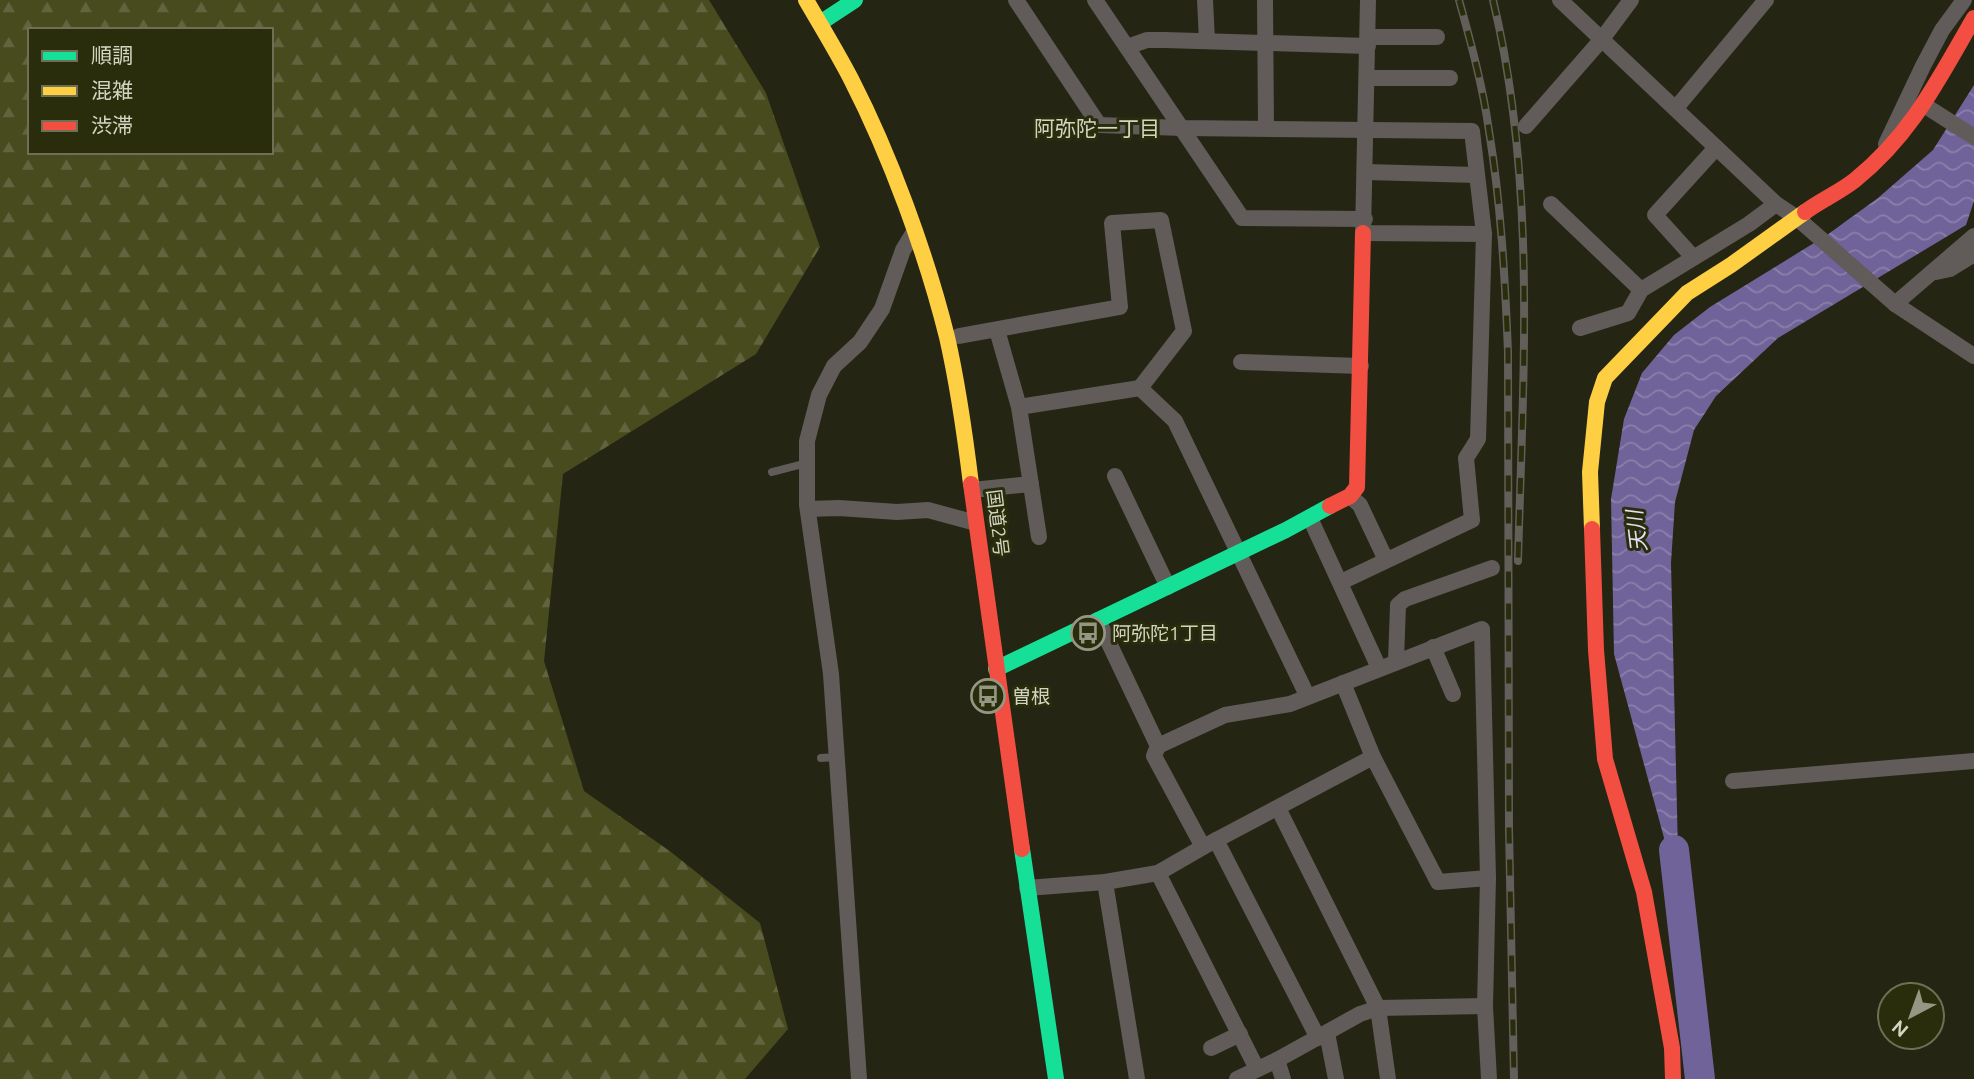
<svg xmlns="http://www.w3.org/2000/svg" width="1974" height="1079" font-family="Ubuntu,'Noto Sans JP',sans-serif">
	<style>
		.forest { fill: url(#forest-firs); fill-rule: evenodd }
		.water { fill: url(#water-waves) }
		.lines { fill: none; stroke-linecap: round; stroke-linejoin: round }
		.river { stroke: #706399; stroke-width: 30 }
		.lane { stroke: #615b59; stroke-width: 8 }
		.street { stroke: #615b59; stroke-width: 16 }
		.fast { stroke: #16e098; stroke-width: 16 }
		.slow { stroke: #ffcf43; stroke-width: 16 }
		.jam { stroke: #f24e42; stroke-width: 16 }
		.rail-casing { stroke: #625e59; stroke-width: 8 }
		.rail { stroke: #2a2d0b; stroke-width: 5; stroke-dasharray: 16; stroke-linecap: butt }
		.labels { text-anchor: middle; stroke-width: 6; stroke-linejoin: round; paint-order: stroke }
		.street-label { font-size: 19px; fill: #d2d5c2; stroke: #2a2d0b }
		.poi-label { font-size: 19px; fill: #d2d5c2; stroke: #2a2d0b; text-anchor: start }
		.neighbourhood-label { font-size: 21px; fill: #d2d5c2; stroke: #2a2d0b }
		.water-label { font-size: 21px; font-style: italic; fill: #e3e0f2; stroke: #2a2d0b }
	</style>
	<defs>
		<pattern id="forest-firs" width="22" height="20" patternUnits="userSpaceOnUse" patternTransform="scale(1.75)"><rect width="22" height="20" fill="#474b1e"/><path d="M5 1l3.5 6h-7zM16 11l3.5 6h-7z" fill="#61643d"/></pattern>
		<pattern id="water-waves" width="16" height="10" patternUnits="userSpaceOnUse" patternTransform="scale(1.75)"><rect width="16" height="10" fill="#706399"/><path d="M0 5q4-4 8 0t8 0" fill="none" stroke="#8a80aa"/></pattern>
	</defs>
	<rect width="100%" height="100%" fill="#242513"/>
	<path class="forest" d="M0 0H709L766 93 820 247 756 354 563 474 544 661 584 791 671 852 760 923 788 1029 745 1079H0ZM30 30H271V152H30Z"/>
	<path class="water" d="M1974 85V201L1966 225 1778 338 1716 396 1694 430 1675 502 1671 563 1679 893 1614 654 1611 499 1624 419 1642 373 1674 335 1710 307 1827 235 1878 198 1933 150Z"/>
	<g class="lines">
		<path class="river" d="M1674 850 1700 1079"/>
		<g class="lane">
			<path d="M772 472 807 463"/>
			<path d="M821 758 837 757"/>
		</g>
		<g class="street">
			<path d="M1016 0 1099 125 1182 128 1472 131 1484 234"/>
			<path d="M1095 0 1242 218 1365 219"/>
			<path d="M1205 0 1207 41"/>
			<path d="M1265 0 1266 127"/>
			<path d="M1560 0 1776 204 1797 218 1895 304 1974 356"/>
			<path d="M1368 37H1437"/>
			<path d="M1127 47 1147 40H1165L1368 46"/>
			<path d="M1367 78H1450"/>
			<path d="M1924 105 1974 137"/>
			<path d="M1676 108 1766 0"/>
			<path d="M1526 126 1602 39 1631 0"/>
			<path d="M1886 144 1923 66 1942 30 1964 0"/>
			<path d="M1366 172 1477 175"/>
			<path d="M1551 204 1641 290"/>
			<path d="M1693 257 1655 215 1715 149"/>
			<path d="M1936 272 1950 269 1974 254"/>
			<path d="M1895 304 1974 236"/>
			<path d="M1580 328 1628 313 1641 290 1749 224 1776 204"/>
			<path d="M997 330 1019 407 1039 537 1019 407 1140 388"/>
			<path d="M959 336 1120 307 1112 223 1161 220 1184 331 1140 388 1175 421 1304 689"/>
			<path d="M1241 362 1361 366"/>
			<path d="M1115 476 1168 587"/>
			<path d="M972 490 1031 484"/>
			<path d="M1350 496 1360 505 1386 560"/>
			<path d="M808 509 839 508 897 512 928 510 976 523"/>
			<path d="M1310 518 1379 668"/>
			<path d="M1341 582 1472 520 1466 458 1478 439 1484 234 1363 233 1368 0"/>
			<path d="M1098 620 1158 746 1154 756 1203 847"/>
			<path d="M1433 647 1453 694"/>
			<path d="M1396 661 1398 605 1405 599 1492 568"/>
			<path d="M1343 683 1373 757 1438 882 1488 878"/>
			<path d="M1158 746 1225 715 1290 704 1482 629 1488 878 1485 1006 1489 1079"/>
			<path d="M1733 781 1974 761"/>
			<path d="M1278 808 1378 1008 1388 1079"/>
			<path d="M1216 840 1318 1038"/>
			<path d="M1158 873 1257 1069"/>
			<path d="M1105 882 1137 1079"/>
			<path d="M1027 888 1105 882 1158 873 1203 847 1373 757"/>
			<path d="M1327 1033 1336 1079"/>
			<path d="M1211 1048 1240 1034"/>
			<path d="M1277 1060 1283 1079"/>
			<path d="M859 1079 831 674 807 505V441L819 395 834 366 860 342 882 309 903 250 914 232"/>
			<path d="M1237 1079 1277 1060 1360 1014 1378 1008 1485 1006"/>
		</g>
		<g class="fast">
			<path d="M820 23 855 0"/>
			<path d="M996 669 1286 530 1330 506"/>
			<path d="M1022 849 1056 1079"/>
		</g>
		<g class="slow">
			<path d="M806 0C821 26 837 52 851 79 890 155 926 253 947 337 958 385 965 435 971 484"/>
			<path d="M1592 529 1590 472 1597 402 1605 378 1687 293 1731 265 1805 212"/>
		</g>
		<g class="jam">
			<path d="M1805 212C1821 200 1840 192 1855 180 1912 134 1938 80 1974 18"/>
			<path d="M971 484 1022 849"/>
			<path d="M1330 506 1350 496 1357 487 1363 233"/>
			<path d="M1592 529 1596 650 1605 759 1644 892 1672 1048 1673 1079"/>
		</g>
		<g class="rail-casing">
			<g id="rail">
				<path d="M1459 0C1471 43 1483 87 1489 131 1501 204 1505 278 1508 352L1509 829 1514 1079"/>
				<path d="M1493 0C1537 183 1523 374 1518 561"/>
			</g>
		</g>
		<use href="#rail" class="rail"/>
	</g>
	<defs>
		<g id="bus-ring" transform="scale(1.75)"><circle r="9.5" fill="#2a2d0b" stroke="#959785" stroke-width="1.5"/><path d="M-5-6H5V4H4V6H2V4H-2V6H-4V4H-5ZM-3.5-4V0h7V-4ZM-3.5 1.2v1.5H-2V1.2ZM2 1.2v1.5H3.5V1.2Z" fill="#959785"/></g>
	</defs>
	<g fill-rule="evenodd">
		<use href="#bus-ring" x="1088" y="633"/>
		<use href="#bus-ring" x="988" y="696"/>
	</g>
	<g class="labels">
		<g class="street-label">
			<text transform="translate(998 523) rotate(83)" y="7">国道2号</text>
		</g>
		<g class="poi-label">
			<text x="1112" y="640">阿弥陀1丁目</text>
			<text x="1012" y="703">曽根</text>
		</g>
		<g class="neighbourhood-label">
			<text x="1097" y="136">阿弥陀一丁目</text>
		</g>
		<g class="water-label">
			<text transform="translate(1637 531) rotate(-97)" y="7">天川</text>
		</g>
	</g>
	<rect x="28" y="28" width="245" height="126" fill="#2a2d0b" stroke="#6d7054" stroke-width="2"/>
	<rect x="42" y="51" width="35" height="10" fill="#16e098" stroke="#6d7054" stroke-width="2"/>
	<text x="91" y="63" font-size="21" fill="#d2d5c2">順調</text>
	<rect x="42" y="86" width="35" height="10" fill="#ffcf43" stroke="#6d7054" stroke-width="2"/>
	<text x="91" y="98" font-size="21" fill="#d2d5c2">混雑</text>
	<rect x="42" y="121" width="35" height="10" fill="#f24e42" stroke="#6d7054" stroke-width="2"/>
	<text x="91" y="133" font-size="21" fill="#d2d5c2">渋滞</text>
	<g transform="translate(1911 1016) rotate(221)"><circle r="33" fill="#2a2d0b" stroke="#6d7054" stroke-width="2"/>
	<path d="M0-5L12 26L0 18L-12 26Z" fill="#959785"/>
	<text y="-10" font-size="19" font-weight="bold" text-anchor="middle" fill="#d2d5c2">N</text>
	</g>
</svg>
